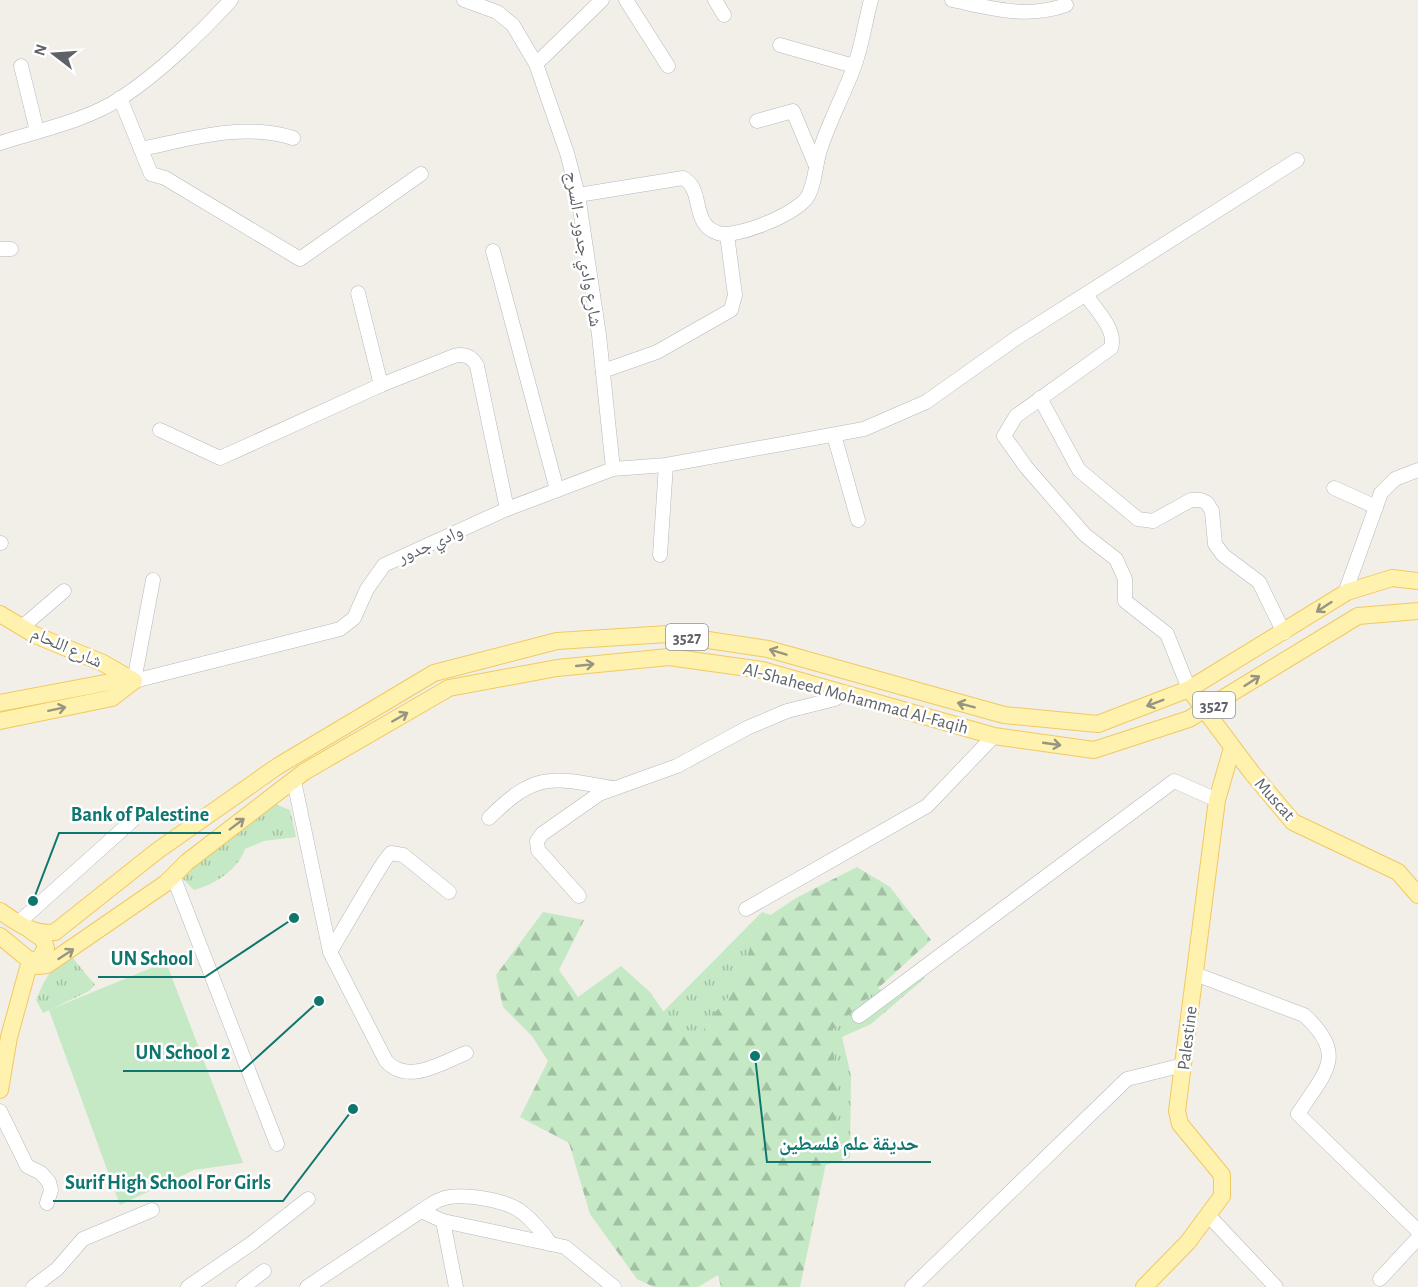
<svg xmlns="http://www.w3.org/2000/svg" width="1418" height="1287" font-family="'Alegreya Sans','Noto Naskh Arabic',sans-serif">
	<style>
		.grass { fill: url(#grass-tufts) }
		.forest { fill: url(#forest-firs) }
		.garden { fill: #c5e8c5 }
		.lines { fill: none; stroke-linecap: round; stroke-linejoin: round }
		.minor-casing { stroke: #b5b8bc; stroke-width: 15 }
		.major-casing { stroke: #f2c960; stroke-width: 18 }
		.minor { stroke: #fff; stroke-width: 14 }
		.major { stroke: #fff2af; stroke-width: 16 }
		.oneway { stroke: #979581 }
		.labels { text-anchor: middle; stroke-width: 5; stroke-linejoin: round; paint-order: stroke }
		.shield { fill: #fff; stroke: #8f9295; stroke-width: 1.5 }
		.shield-label { font-size: 16px; font-weight: bold; fill: #5f6368 }
		.street-label { font-size: 18px; fill: #5f6368; stroke: #fff }
		.leader { fill: none; stroke: #0f766e; stroke-width: 2 }
		.callout-dot { fill: #0f766e; stroke: #fff; stroke-width: 2 }
		.callout-label { font-size: 20px; text-anchor: middle; font-weight: bold; fill: #0f766e; stroke: #fff; stroke-width: 5; stroke-linejoin: round; paint-order: stroke }
	</style>
	<defs>
		<pattern id="grass-tufts" width="24" height="20" patternUnits="userSpaceOnUse" patternTransform="scale(1.5)"><rect width="24" height="20" fill="#c5e8c5"/><path d="M3 7l-1-3M5 7V3M7 7l1-3M15 17l-1-3M17 17v-4M19 17l1-3" fill="none" stroke="#a3c0a4"/></pattern>
		<pattern id="forest-firs" width="22" height="20" patternUnits="userSpaceOnUse" patternTransform="scale(1.5)"><rect width="22" height="20" fill="#c5e8c5"/><path d="M5 1l3.5 6h-7zM16 11l3.5 6h-7z" fill="#a3c0a4"/></pattern>
	</defs>
	<rect width="100%" height="100%" fill="#f1efe8"/>
	<g class="grass">
		<path d="M275 804 290 810 296 837 264 841 245 849C237 871 215 884 194 890L183 879 191 862Z"/>
		<path d="M762 912 823 933 848 975 886 992 915 966 925 978 871 1024 842 1037 851 1076 850 1158 784 1177 655 1020Z"/>
		<path d="M72 957 95 985 89 991 43 1013 36 1000C46 977 49 969 72 957Z"/>
	</g>
	<path class="forest" d="M857 867 890 887 931 940 831 1031 839 1101 800 1287H721L718 1275 698 1287H654L637 1279 590 1214 569 1143 520 1117 548 1061 532 1036 503 1007 496 975 543 912 584 920 559 970 578 997 621 966 650 992 677 1031 702 1048 705 1022C740 990 746 972 754 926L796 898Z"/>
	<path class="garden" d="M166 962 243 1163 194 1170 120 1205 49 1010Z"/>
	<g class="lines">
		<g class="minor-casing">
			<g id="minor">
				<path d="M464 0 497 12 513 25 536 64 567 153 578 195 599 335 613 469"/>
				<path d="M626 0 668 66"/>
				<path d="M715 0 724 15"/>
				<path d="M952 0C991 8 1027 19 1066 5"/>
				<path d="M780 45 854 66"/>
				<path d="M536 64 602 0"/>
				<path d="M21 66 37 131"/>
				<path d="M120 98 151 174 165 178 300 259 421 174"/>
				<path d="M757 121 793 111 816 166"/>
				<path d="M0 143C40 130 86 121 121 98 158 74 201 33 231 0"/>
				<path d="M141 149C190 139 243 122 293 138"/>
				<path d="M578 195 683 178C705 190 690 224 718 233 736 239 799 213 808 196 816 182 815 163 821 147 830 120 844 94 854 67 862 46 865 22 871 0"/>
				<path d="M0 249H11"/>
				<path d="M493 251 557 490"/>
				<path d="M358 293 381 385"/>
				<path d="M1086 295C1096 310 1117 330 1111 348L1016 416 1004 436 1026 467 1085 535 1116 559 1125 579V601L1167 634 1189 689"/>
				<path d="M603 371 657 352 731 310 735 295 727 235"/>
				<path d="M1040 398 1079 470 1138 519 1153 521 1191 500H1201L1207 503 1212 511 1215 544 1223 555 1259 582 1284 633"/>
				<path d="M160 430 220 458 381 385 454 356C464 353 472 356 477 366L507 509"/>
				<path d="M834 435 858 520"/>
				<path d="M1334 488 1376 507"/>
				<path d="M0 543H1"/>
				<path d="M660 555 666 465"/>
				<path d="M153 580 134 681 340 629 354 618 367 589 384 565 507 509 613 469 666 465 864 429 926 402 1015 339 1297 160"/>
				<path d="M1345 593 1381 493 1395 479 1418 470"/>
				<path d="M22 627 64 591"/>
				<path d="M294 781 330 952 386 1061C408 1085 441 1063 466 1053"/>
				<path d="M489 818C535 772 552 777 612 788"/>
				<path d="M173 876 277 1144"/>
				<path d="M579 896 538 850 537 841 542 834 599 794 677 766 747 728 787 711 835 699 844 692"/>
				<path d="M746 909 927 806 994 736"/>
				<path d="M18 923 133 820"/>
				<path d="M330 952C338 939 385 856 391 853L403 855 449 892"/>
				<path d="M1195 974 1304 1015C1349 1056 1324 1073 1298 1114L1418 1231"/>
				<path d="M859 1016 1174 781 1217 800"/>
				<path d="M0 1111 27 1166 41 1173 49 1182 51 1190 47 1203"/>
				<path d="M421 1211C428 1207 434 1201 442 1199 460 1192 508 1200 523 1213 534 1222 543 1233 551 1244"/>
				<path d="M1208 1215 1276 1287"/>
				<path d="M443 1221 565 1247 614 1287"/>
				<path d="M1380 1279 1418 1238"/>
				<path d="M33 1287 57 1269 83 1239 152 1210"/>
				<path d="M188 1287 252 1243 308 1199"/>
				<path d="M243 1287 264 1271"/>
				<path d="M307 1287 421 1211 443 1221 456 1287"/>
				<path d="M912 1287 1127 1079 1183 1065"/>
			</g>
		</g>
		<g class="major-casing">
			<g id="major">
				<path d="M0 614 35 635 103 663 134 681"/>
				<path d="M1189 689 1252 773 1293 822 1398 872 1418 895"/>
				<path d="M0 703 121 680 133 681"/>
				<path d="M0 721 112 698 134 681"/>
				<path d="M0 911C16 922 34 936 55 932L157 851 278 766 434 673 557 641 668 634 768 649 1004 715 1098 724 1189 689 1347 592 1392 578 1418 581"/>
				<path d="M0 936 34 964 38 966 47 965 166 883 187 862 304 772 449 688 557 668 669 657 762 670 994 736 1094 750 1189 719 1358 616 1418 611"/>
				<path d="M0 1090 9 1037 30 961 39 959 46 948 43 939 31 931"/>
				<path d="M1144 1287 1188 1242 1222 1196V1175L1180 1124 1177 1111 1217 800 1232 748"/>
			</g>
		</g>
		<use href="#minor" class="minor"/>
		<use href="#major" class="major"/>
	</g>
	<defs><path id="oneway-shaft" d="M-6 0H5M1.5-3L5.5 0L1.5 3" fill="none" stroke-width="1.6" stroke-linecap="round" stroke-linejoin="round" transform="scale(1.5)"/></defs>
	<g class="oneway">
		<use href="#oneway-shaft" transform="translate(1324 607) rotate(147)"/>
		<use href="#oneway-shaft" transform="translate(778 652) rotate(-163)"/>
		<use href="#oneway-shaft" transform="translate(585 665) rotate(-6)"/>
		<use href="#oneway-shaft" transform="translate(1252 681) rotate(-33)"/>
		<use href="#oneway-shaft" transform="translate(1155 703) rotate(159)"/>
		<use href="#oneway-shaft" transform="translate(966 705) rotate(-165)"/>
		<use href="#oneway-shaft" transform="translate(57 709) rotate(-12)"/>
		<use href="#oneway-shaft" transform="translate(400 717) rotate(-30)"/>
		<use href="#oneway-shaft" transform="translate(1052 744) rotate(8)"/>
		<use href="#oneway-shaft" transform="translate(237 824) rotate(-37)"/>
		<use href="#oneway-shaft" transform="translate(66 954) rotate(-33)"/>
	</g>
	<g class="labels">
		<g class="shield">
			<rect x="666" y="624" width="42" height="26" rx="4.5"/>
			<rect x="1193" y="692" width="42" height="26" rx="4.5"/>
		</g>
		<g class="shield-label">
			<text x="687" y="643">3527</text>
			<text x="1214" y="711">3527</text>
		</g>
		<g class="street-label">
			<text transform="translate(584 249) rotate(81)" y="6">شارع وادي جدور - السرج</text>
			<text transform="translate(430 544) rotate(-24)" y="6">وادي جدور</text>
			<text transform="translate(67 647) rotate(24)" y="6">شارع اللحام</text>
			<text transform="translate(856 698) rotate(15)" y="6">Al-Shaheed Mohammad Al-Faqih</text>
			<text transform="translate(1275 799) rotate(48)" y="6">Muscat</text>
			<text transform="translate(1187 1038) rotate(-83)" y="6">Palestine</text>
		</g>
	</g>
	<path class="leader" d="M33 901L59 833H221M294 918L205 977H98M319 1001L242 1071H123M755 1056L767 1162H931M353 1109L283 1201H53"/>
	<g class="callout-dot">
		<circle cx="33" cy="901" r="6"/>
		<circle cx="294" cy="918" r="6"/>
		<circle cx="319" cy="1001" r="6"/>
		<circle cx="755" cy="1056" r="6"/>
		<circle cx="353" cy="1109" r="6"/>
	</g>
	<g class="callout-label">
		<text x="140" y="821">Bank of Palestine</text>
		<text x="152" y="965">UN School</text>
		<text x="183" y="1059">UN School 2</text>
		<text x="849" y="1150">حديقة علم فلسطين</text>
		<text x="168" y="1189">Surif High School For Girls</text>
	</g>
	<g transform="translate(54 54) rotate(287)" stroke="#ffffff" stroke-width="4.5" paint-order="stroke">
	<path d="M0-4.5L10 22L0 15L-10 22Z" fill="#5f6368"/>
	<text y="-9" font-size="16" font-weight="bold" text-anchor="middle" fill="#5f6368">N</text>
	</g>
</svg>
